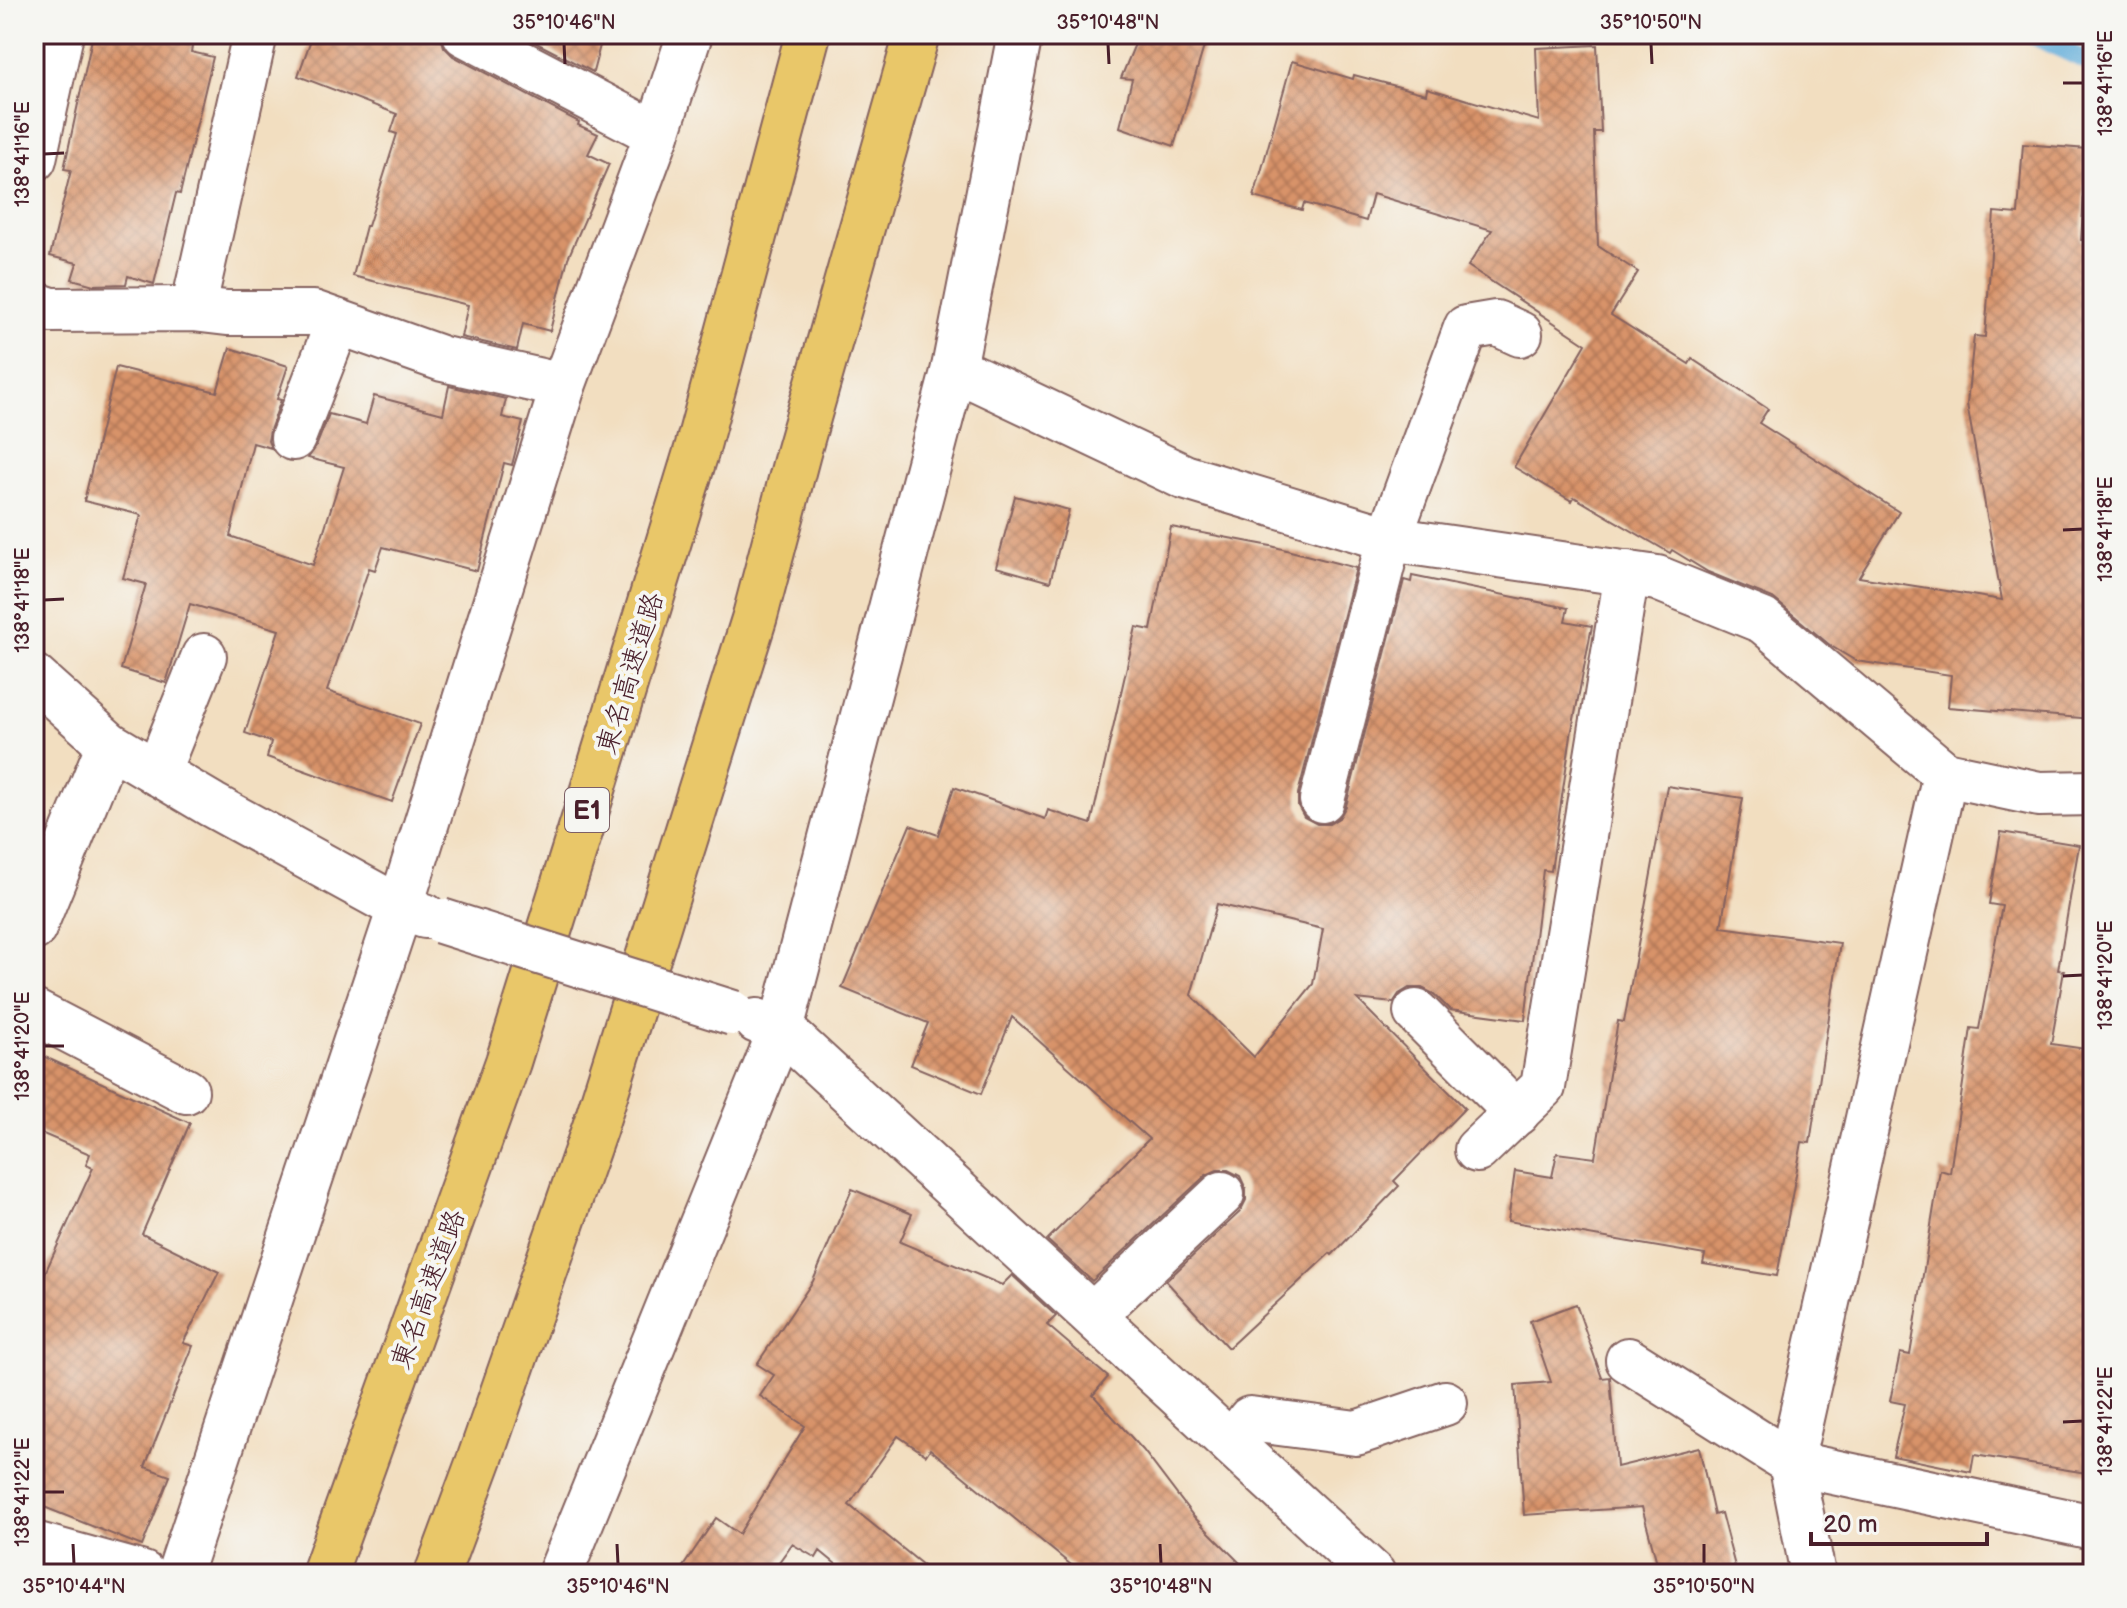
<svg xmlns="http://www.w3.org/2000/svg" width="2127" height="1608" font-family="'Balsamiq Sans','Klee One',sans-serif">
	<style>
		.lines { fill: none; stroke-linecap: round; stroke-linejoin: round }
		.stream { stroke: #61acd9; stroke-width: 18 }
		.building { fill: url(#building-cross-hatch); fill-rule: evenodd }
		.minor-casing { stroke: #85625f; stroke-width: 48 }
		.motorway-casing { stroke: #85625f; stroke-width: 48 }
		.minor { stroke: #fff; stroke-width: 44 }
		.motorway { stroke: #e9c769; stroke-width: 44 }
		.minor-bridge-casing { stroke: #85625f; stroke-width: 48; stroke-linecap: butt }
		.minor-bridge { stroke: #fff; stroke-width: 44 }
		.ticks { fill: none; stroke: #4a1f2b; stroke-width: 3 }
		.labels { text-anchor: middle; stroke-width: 8; stroke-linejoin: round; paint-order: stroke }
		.shield { fill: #f6f6f2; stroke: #7e6067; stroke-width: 2 }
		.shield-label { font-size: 26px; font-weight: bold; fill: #4a1f2b }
		.street-label { font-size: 28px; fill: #4a1f2b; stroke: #f6f6f2 }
		.neatline { fill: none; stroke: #4a1f2b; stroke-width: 3 }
		.ticks-label { font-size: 20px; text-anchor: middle; fill: #4a1f2b }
	</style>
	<defs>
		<pattern id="building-cross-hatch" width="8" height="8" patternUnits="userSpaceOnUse" patternTransform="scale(2)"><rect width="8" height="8" fill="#d89369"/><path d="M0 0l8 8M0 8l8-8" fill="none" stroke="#b17757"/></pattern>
	</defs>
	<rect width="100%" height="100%" fill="#f6f6f2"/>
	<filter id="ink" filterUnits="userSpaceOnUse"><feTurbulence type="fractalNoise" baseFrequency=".0125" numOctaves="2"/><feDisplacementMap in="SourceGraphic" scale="16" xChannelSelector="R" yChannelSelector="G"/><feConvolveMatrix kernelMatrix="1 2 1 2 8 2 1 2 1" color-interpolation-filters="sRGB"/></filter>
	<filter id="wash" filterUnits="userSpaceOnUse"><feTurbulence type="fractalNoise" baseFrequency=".006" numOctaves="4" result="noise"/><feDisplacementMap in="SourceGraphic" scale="32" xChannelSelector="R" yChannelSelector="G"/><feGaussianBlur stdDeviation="1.8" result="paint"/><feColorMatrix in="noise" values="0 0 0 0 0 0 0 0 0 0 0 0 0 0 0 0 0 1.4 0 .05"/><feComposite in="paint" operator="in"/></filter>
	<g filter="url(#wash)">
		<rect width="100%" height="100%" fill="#f2dec0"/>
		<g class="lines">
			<path class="stream" d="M2029 34 2093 64"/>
		</g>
		<g id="blocks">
			<g class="building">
				<path d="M93 34H194L191 52 213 57 180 194 176 193 154 284 128 276 126 284 94 285 72 279 77 263 50 256 71 170 64 169Z"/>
				<path d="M313 34H440L444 47 453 56 579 122 578 125 598 134 588 154 609 164 568 258 550 331 523 324 517 350 461 337 468 305 353 276 366 226H368L397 134 391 132 397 114 298 76Z"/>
				<path d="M519 34H603L593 72Z"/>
				<path d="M1139 34H1178L1206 40 1174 146 1120 127 1132 79 1121 78Z"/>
				<path d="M1597 45 1601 132H1594L1598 246 1638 272 1611 315 1689 364 1692 359 1768 409 1759 423 1899 512 1859 577 2002 600 1967 404 1974 336 1985 337 1994 212 2018 214 2023 144 2087 149 2081 240 2093 241V719L1948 707 1951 675 1856 661 1831 646 1773 598 1708 572 1672 550 1670 553 1574 497 1572 501 1514 467 1586 344 1468 266 1492 230 1373 194 1366 221 1304 203 1302 210 1254 197 1292 61 1353 79 1354 75 1426 94 1427 88 1539 121 1536 48Z"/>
				<path d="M230 348 288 366 277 399 281 400 270 430 268 441 271 448 253 443 230 536 313 565 344 467 308 458 316 447 329 414 366 424 374 396 443 414 449 386 506 399 502 417 523 422 512 465 504 463 477 571 383 547 375 570 369 568 327 691 420 724 392 802 267 757 271 742 245 733 279 630 190 604 166 683 121 669 146 584 123 578 141 515 84 501 116 367 217 392Z"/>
				<path d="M1015 496 1069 510 1050 582 996 567Z"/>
				<path d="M1171 527 1271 546 1356 568 1298 794V806L1304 817 1317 824H1329L1339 818 1346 806 1404 580 1411 582 1412 576 1568 608 1565 621 1592 626 1571 735 1551 871 1543 870 1525 1020 1450 1010 1434 994 1422 988H1409L1399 994 1393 1003 1357 999 1465 1108 1394 1181 1399 1186 1332 1255 1330 1253 1228 1348 1166 1281 1240 1212 1246 1200V1189L1240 1176 1228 1170H1217L1206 1175 1092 1281 1047 1240 1149 1139 1012 1017 981 1094 911 1065 928 1023 842 988 910 825 938 835 954 787 1045 819 1048 810 1091 824 1136 627 1151 630ZM1217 904 1323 929 1313 984 1254 1057 1191 995Z"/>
				<path d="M1667 786 1743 798 1721 927 1840 943 1810 1143 1802 1142 1777 1276 1703 1264 1705 1255 1508 1221 1515 1171 1552 1177 1557 1153 1595 1158 1618 1021 1624 1022Z"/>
				<path d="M2001 832 2079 845 2058 970 2064 971 2051 1044 2093 1050V1474L1974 1455 1971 1472 1893 1456 1905 1404 1890 1401 1900 1353 1910 1355 1940 1170 1950 1173 1971 1028 1979 1029 2002 906 1989 904Z"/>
				<path d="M34 1052 190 1123 142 1234 219 1272 183 1343 193 1346 145 1467 170 1476 142 1546 34 1503V1297L93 1168 86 1165 90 1154 34 1130Z"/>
				<path d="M852 1189 912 1214 900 1242 1002 1285 1012 1275 1056 1316 1047 1325 1108 1377 1093 1395 1143 1450 1194 1517 1251 1574H1082L930 1449 926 1455 898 1436 849 1505 934 1574H848L820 1551 816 1558 792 1544 779 1562 797 1574H678L716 1518 739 1534 805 1426 760 1396 774 1375 757 1364 813 1281Z"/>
				<path d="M1576 1304 1602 1378 1610 1377 1617 1467 1699 1447 1714 1515 1721 1513 1737 1574H1660L1642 1507 1524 1515 1515 1385 1551 1382 1530 1321Z"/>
			</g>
		</g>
	</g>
	<g filter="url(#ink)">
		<use href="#blocks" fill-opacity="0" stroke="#85625f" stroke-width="2"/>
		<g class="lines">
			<g class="minor-casing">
				<g id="minor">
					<path d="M465 34 657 134"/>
					<path d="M34 159 61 34"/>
					<path d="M34 304 51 310 193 309 227 313H313L443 359 563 386"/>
					<path d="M193 309 255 34"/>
					<path d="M954 368 1184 477 1389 539 1657 578 1763 621 1945 774 2039 794 2093 793"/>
					<path d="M293 438 338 322"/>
					<path d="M34 677 109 744 212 805 400 908 425 916"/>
					<path d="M157 773 204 656"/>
					<path d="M1945 774 1791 1463 2093 1527"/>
					<path d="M1322 800 1389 539 1466 328 1496 323 1520 334"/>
					<path d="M34 928 109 744"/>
					<path d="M34 1012 186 1091"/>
					<path d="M1416 1012 1517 1113"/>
					<path d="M757 1021 781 1029 1373 1574"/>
					<path d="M1477 1150 1543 1087 1627 573"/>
					<path d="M1094 1314 1222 1194"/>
					<path d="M1628 1360 1791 1463 1813 1574"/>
					<path d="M1233 1443 1250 1419 1356 1433 1445 1403"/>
					<path d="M34 1544 143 1574"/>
					<path d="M179 1574 400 908 563 386 657 134 690 34"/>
					<path d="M560 1574 781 1029 954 368 1020 34"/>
				</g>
			</g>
			<g class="motorway-casing">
				<g id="motorway">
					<path d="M324 1574 508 1062 584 819 697 449 808 34"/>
					<path d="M437 1574 480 1458 595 1127 755 616 798 453 917 34"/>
				</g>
			</g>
			<use href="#minor" class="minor"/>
			<use href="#motorway" class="motorway"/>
			<g class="minor-bridge-casing">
				<path id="minor-bridge" d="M441 921 733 1013"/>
			</g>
			<use href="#minor-bridge" class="minor-bridge"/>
		</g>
	</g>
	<path class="ticks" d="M564 44 565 64M1108 44 1109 64M1651 44 1652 64M2063 83H2083M44 154 64 153M2063 530 2083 529M44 600 64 599M2063 976 2083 975M44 1046H64M2063 1422 2083 1421M44 1492H64M73 1544 74 1564M617 1544 618 1564M1160 1544 1161 1564M1704 1544V1564"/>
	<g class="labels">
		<rect class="shield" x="565" y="788" width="44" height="44" rx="6"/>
		<g class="shield-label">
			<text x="587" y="819">E1</text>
		</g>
		<g class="street-label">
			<text transform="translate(629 673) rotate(-73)" y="10">東名高速道路</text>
			<text transform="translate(427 1289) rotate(-70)" y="10">東名高速道路</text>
		</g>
	</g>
	<rect width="2127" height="1608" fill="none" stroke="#f6f6f2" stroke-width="88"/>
	<path d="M1811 1532v12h176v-12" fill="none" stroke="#4a1f2b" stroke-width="4"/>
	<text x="1823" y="1532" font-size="24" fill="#4a1f2b" stroke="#f6f6f2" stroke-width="6" paint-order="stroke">20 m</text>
	<rect x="44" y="44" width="2039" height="1520" class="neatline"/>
	<g class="ticks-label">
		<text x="564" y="29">35°10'46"N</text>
		<text x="1108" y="29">35°10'48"N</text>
		<text x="1651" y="29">35°10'50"N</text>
		<text transform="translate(2105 83) rotate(-90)" y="7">138°41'16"E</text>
		<text transform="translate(22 154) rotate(-90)" y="7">138°41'16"E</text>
		<text transform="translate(2105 529) rotate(-90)" y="7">138°41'18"E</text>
		<text transform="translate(22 600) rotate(-90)" y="7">138°41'18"E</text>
		<text transform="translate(2105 975) rotate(-90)" y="7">138°41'20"E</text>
		<text transform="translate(22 1046) rotate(-90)" y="7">138°41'20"E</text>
		<text transform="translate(2105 1421) rotate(-90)" y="7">138°41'22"E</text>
		<text transform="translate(22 1492) rotate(-90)" y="7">138°41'22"E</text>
		<text x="74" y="1593">35°10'44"N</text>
		<text x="618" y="1593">35°10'46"N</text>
		<text x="1161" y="1593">35°10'48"N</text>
		<text x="1704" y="1593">35°10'50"N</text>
	</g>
</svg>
